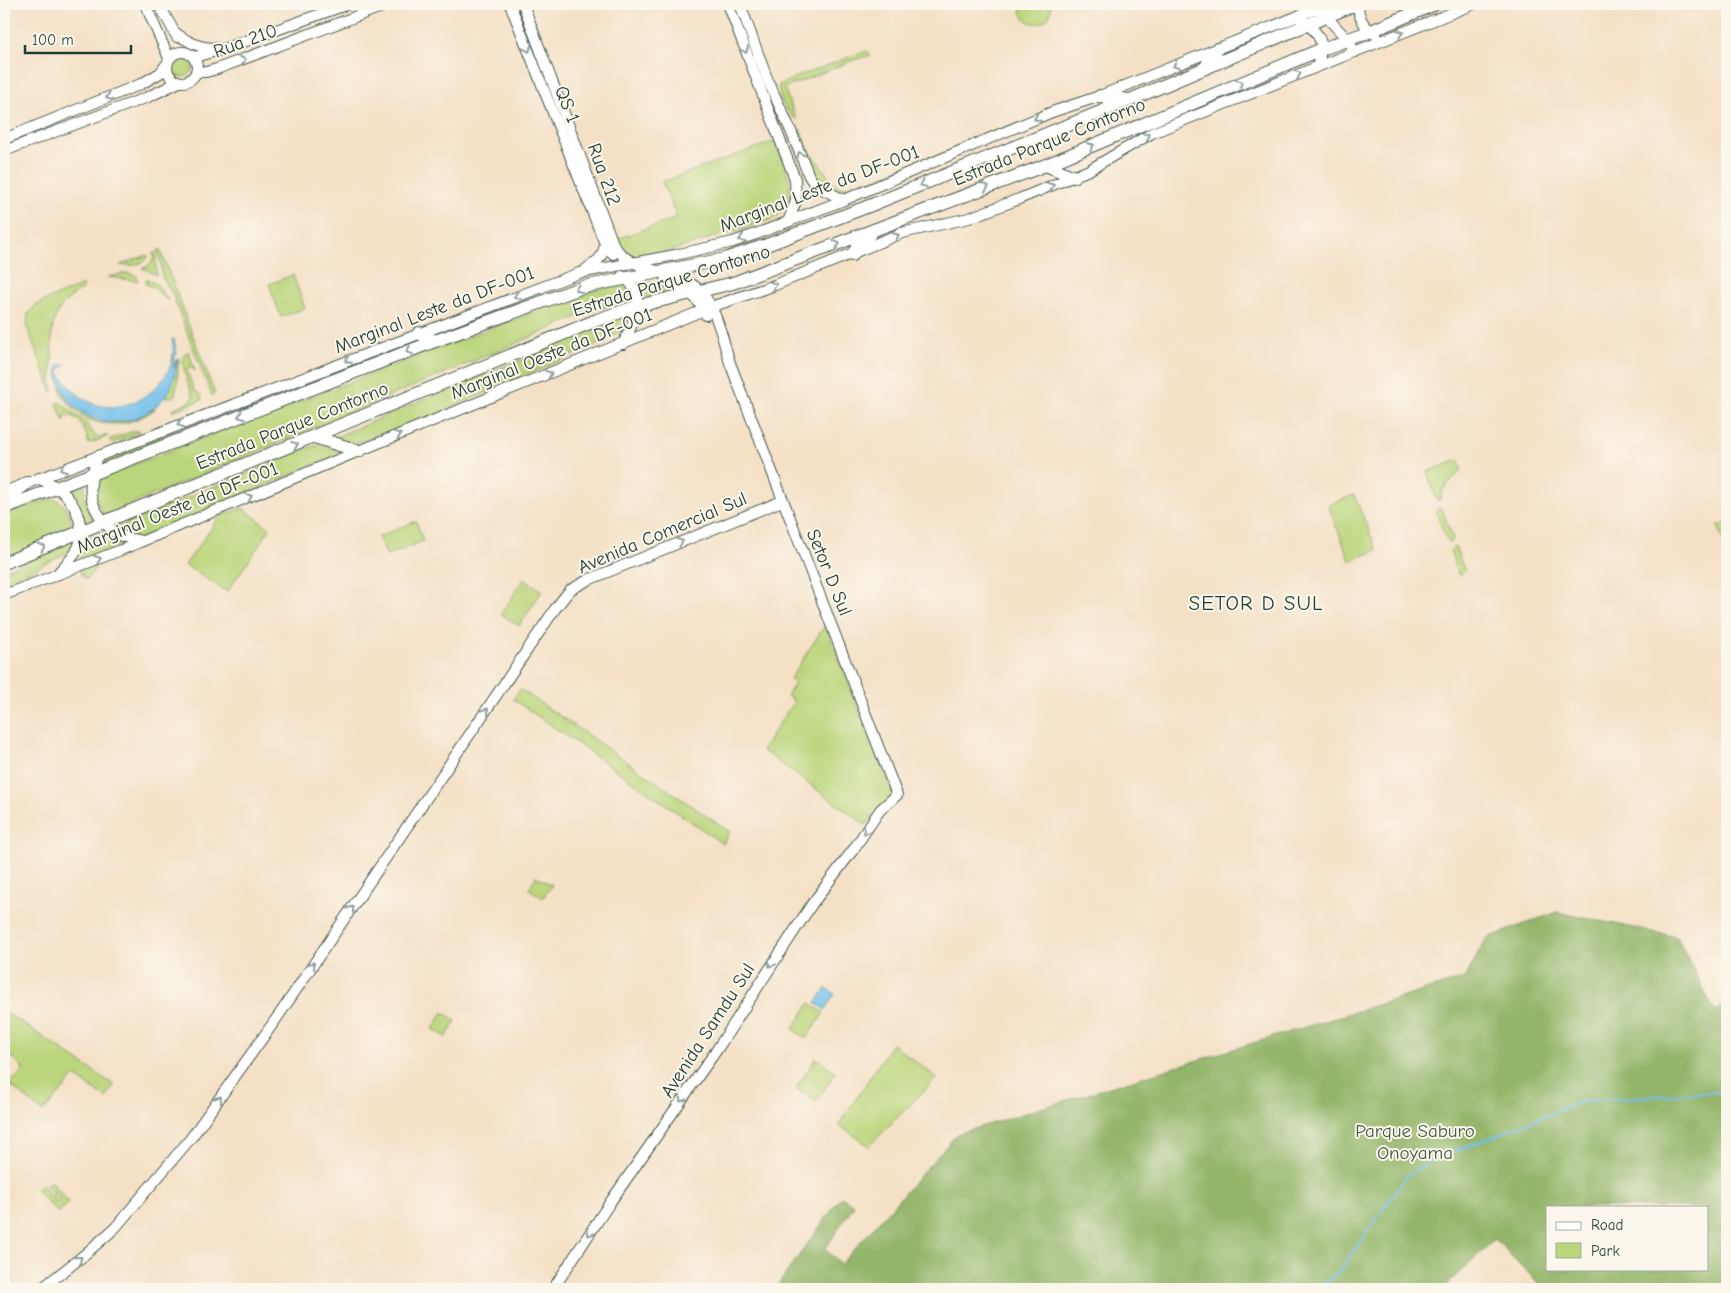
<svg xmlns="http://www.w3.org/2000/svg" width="1731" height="1293" font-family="'Comic Neue',sans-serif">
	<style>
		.green { fill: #bbd57b; stroke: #6d8958 }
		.forest { fill: #94b66b; stroke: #5a7a50; fill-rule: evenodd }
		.water { fill: #71bfeb; stroke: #487e90 }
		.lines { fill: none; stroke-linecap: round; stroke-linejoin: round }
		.stream { stroke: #71bfeb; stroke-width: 2 }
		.secondary-casing { stroke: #3f554a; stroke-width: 12 }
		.trunk-casing { stroke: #3f554a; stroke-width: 14 }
		.secondary { stroke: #fff; stroke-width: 10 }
		.trunk { stroke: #fff; stroke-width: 12 }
		.oneway { stroke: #8f9e9a }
		.labels { text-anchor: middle; stroke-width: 4; stroke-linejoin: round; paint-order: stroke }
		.street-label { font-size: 19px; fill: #1f3d34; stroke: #fbf7ec }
		.park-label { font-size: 19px; fill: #3e5b42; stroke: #fbf7ec }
		.quarter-label { font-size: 21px; letter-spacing: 1px; fill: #1f3d34; stroke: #fbf7ec }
	</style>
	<rect width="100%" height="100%" fill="#fbf7ec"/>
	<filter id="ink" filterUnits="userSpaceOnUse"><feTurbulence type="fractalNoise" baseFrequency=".02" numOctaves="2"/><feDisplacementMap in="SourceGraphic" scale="10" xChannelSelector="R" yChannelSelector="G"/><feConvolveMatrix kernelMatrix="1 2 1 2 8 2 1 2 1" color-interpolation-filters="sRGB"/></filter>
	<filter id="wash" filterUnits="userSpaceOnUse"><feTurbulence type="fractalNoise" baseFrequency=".0096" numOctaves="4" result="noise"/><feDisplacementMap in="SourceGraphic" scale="20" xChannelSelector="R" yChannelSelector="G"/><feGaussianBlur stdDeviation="1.12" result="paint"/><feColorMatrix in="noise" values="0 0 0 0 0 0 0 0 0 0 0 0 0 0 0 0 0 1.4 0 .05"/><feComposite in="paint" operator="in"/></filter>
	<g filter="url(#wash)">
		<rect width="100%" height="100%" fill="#f4e0c5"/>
		<g class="green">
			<path d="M1021 4H1051C1054 30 1017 29 1021 4Z"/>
			<path d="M867 51 871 55 851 61 784 88 796 119C786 113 777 96 779 85L793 78Z"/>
			<circle cx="182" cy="66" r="11"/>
			<path d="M800 129 810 152 824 170 831 182 840 187H856L906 166V169L847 193 835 189H828C823 185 818 180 813 175 807 167 795 138 800 129Z"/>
			<path d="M775 141C782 159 797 186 786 205 784 210 779 214 776 218L641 260 628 257 616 239 677 218 662 182Z"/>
			<path d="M160 249 215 394 212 396 171 291 162 277 161 263 157 251Z"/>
			<path d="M153 253H155L156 257V275L144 268V269H142L151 264 154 257Z"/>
			<path d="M147 255 148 257C142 266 129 266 120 265Z"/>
			<path d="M127 273 137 276 138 281 108 277Z"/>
			<path d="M293 275 305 308 281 317 269 284Z"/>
			<path d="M146 279H148L158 285 168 301 154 288 146 284Z"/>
			<path d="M647 282 675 291 639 298 632 283Z"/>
			<path d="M83 285 84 288C52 308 51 321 52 357 53 369 49 380 53 392H52L27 327 28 314 37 304Z"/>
			<path d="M625 286 633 301C599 305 568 321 538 334L103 516 93 489 96 479 562 301 605 287Z"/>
			<path d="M629 316 623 329 605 341 399 430 381 433 354 445 331 439 462 383 549 349 589 330Z"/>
			<path d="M187 352H189L195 371 192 367H189L187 371 194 390 200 394 202 400 172 411V409L191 401 193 396C187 383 183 371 183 357Z"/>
			<path d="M178 358H179L177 385 175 395 172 397H165L174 378Z"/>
			<path d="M62 387C75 415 105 429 134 419 142 417 147 411 155 408V409C124 433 78 430 60 389Z"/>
			<path d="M60 402C68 410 77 415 86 423 91 428 91 434 99 438L107 435 108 436 89 444C85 432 81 415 66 416L64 421 57 404Z"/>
			<path d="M203 420 205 423 100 466 97 460Z"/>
			<path d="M134 431H139L135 435 112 443 109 441 110 439Z"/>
			<path d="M321 445 345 452 139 539 114 528 310 447Z"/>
			<path d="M1458 460 1462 470 1443 489 1440 500 1437 501 1427 472Z"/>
			<path d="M85 484 84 498 93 521 87 524 69 491Z"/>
			<path d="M1354 495 1377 550 1350 561 1328 505Z"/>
			<path d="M51 498C65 502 76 516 69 531L4 559V515Z"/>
			<path d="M1439 507 1442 509 1453 539 1450 543 1447 541 1436 511Z"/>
			<path d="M243 508 270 529 227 592 185 565 221 515Z"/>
			<path d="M416 521 423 541 387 556 378 537Z"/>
			<path d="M1727 523V551L1718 526Z"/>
			<path d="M106 531 124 544 78 563 87 539Z"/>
			<path d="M76 540 67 553 19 576 4 587V571Z"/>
			<path d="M1455 547 1465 571 1461 575 1458 574 1450 551 1452 548Z"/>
			<path d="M101 561 86 580 79 571Z"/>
			<path d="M524 579 542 591 519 626 501 614Z"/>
			<path d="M825 625 894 794 866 825 762 750 794 701 787 696 795 683 790 679Z"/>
			<path d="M520 689 730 832 723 844 513 699Z"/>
			<path d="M536 876 552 885 543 898 529 889Z"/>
			<path d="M810 1003 824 1013 806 1039 793 1029Z"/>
			<path d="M4 1011 114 1085 106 1098 75 1076 43 1112 11 1086 7 1089 4 1086V1076L10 1083 24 1070 4 1047Z"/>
			<path d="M443 1012 456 1021 446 1037 433 1029Z"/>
			<path d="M892 1044 937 1078 869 1146 839 1125Z"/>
			<path d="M816 1058 836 1072 816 1102 796 1088Z"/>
			<path d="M51 1181 69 1203 58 1213 36 1189 42 1185 49 1195 53 1196 55 1202 59 1199 58 1197 54 1196V1191L49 1190 46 1185Z"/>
		</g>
		<path class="forest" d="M1557 912 1677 937 1715 1012 1727 1001V1289H1544L1495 1239 1442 1289H775L841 1197 854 1205 825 1249 841 1264 957 1134 1465 978 1487 938ZM1547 1207H1707V1269H1547Z"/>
		<g class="water">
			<path d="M172 339H174L177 354 174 356V368L177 358C176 370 174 385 167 394 140 431 82 433 62 388 59 381 56 374 58 366L65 364 66 365 58 371C65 383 76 395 88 401 125 422 183 382 172 339Z"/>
			<path d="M826 988 835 994 825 1010 816 1003Z"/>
		</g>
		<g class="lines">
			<path class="stream" d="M1319 1289 1340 1270 1407 1176 1431 1161 1583 1101 1727 1091"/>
		</g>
	</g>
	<g filter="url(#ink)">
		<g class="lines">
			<g class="secondary-casing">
				<g id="secondary">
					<path d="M145 4 169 58"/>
					<path d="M159 4 177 37"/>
					<path d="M510 4 605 244 613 254"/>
					<path d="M523 4 614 246C636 277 677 266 701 292 717 309 723 341 730 363L897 795 880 810 853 850 812 904 718 1048 611 1201 553 1289"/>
					<path d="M728 4 795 179 796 201 788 222"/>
					<path d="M740 4 768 81 791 131 809 176 816 186 844 200"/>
					<path d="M1358 4C1358 18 1364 27 1376 35"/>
					<path d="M1322 12 1347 39 1355 52"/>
					<path d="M1302 21C1322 33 1325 45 1317 66"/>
					<path d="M173 31C188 42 198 48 216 48"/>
					<circle cx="182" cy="67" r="15"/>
					<path d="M194 57 224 49 348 4"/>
					<path d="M196 72H206L217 69 389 4"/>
					<path d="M4 139 141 84 160 73 166 65"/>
					<path d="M4 151 148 97 179 82"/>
					<path d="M586 269C597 262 603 258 605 244"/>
					<path d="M622 276C649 293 634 322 623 344"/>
					<path d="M665 281C686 288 696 294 706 315"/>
					<path d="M97 456C90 480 85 498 102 519 106 525 112 531 119 535 126 538 134 539 142 541"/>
					<path d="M39 478C45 482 53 484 59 489 77 503 88 531 76 552 72 559 64 566 58 573"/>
					<path d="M4 492 579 273 675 255 733 242 756 234 844 200 1052 112 1100 96 1328 4"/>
					<path d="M4 595 121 550 359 451 711 307 775 285 902 233 969 218 1019 199 1089 170 1152 133 1474 4"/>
					<path d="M41 1289 83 1256 115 1228 191 1138 279 1015 555 609 570 590 588 580 782 501"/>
				</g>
			</g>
			<g class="trunk-casing">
				<g id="trunk">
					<path d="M1205 68 1217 49"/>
					<path d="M1100 96 1128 100"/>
					<path d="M1046 165 1074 177"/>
					<path d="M852 255 859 245 871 233"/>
					<path d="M419 333 435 341"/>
					<path d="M314 437 359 451"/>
					<path d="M4 501 27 483"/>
					<path d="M4 508 435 341 583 287 725 259 764 246 869 206 1130 100 1356 4"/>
					<path d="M4 563 597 320 638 306 733 283 1046 165 1322 49 1371 31 1435 4"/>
				</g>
			</g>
			<use href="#secondary" class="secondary"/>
			<use href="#trunk" class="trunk"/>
		</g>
		<defs><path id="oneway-chevron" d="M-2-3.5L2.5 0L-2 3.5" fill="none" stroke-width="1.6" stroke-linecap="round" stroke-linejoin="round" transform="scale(1.25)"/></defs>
		<g class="oneway">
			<use href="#oneway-chevron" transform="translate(1400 33) rotate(-21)"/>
			<use href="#oneway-chevron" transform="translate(528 49) rotate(68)"/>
			<use href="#oneway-chevron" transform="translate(745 50) rotate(69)"/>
			<use href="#oneway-chevron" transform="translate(243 60) rotate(-20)"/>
			<use href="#oneway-chevron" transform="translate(1176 65) rotate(158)"/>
			<use href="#oneway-chevron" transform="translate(1298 74) rotate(-22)"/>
			<use href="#oneway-chevron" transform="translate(1240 83) rotate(-23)"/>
			<use href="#oneway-chevron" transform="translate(109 97) rotate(159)"/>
			<use href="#oneway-chevron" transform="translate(1037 118) rotate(157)"/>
			<use href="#oneway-chevron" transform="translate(1147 136) rotate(-29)"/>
			<use href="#oneway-chevron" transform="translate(1091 146) rotate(-23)"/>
			<use href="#oneway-chevron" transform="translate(800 155) rotate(-112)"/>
			<use href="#oneway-chevron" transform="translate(923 184) rotate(158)"/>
			<use href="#oneway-chevron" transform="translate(1051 186) rotate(-22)"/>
			<use href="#oneway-chevron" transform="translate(986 187) rotate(-21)"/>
			<use href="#oneway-chevron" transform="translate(896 236) rotate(-23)"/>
			<use href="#oneway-chevron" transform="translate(742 239) rotate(162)"/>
			<use href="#oneway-chevron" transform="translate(837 244) rotate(-21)"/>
			<use href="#oneway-chevron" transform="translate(774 285) rotate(-20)"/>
			<use href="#oneway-chevron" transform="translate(578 289) rotate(161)"/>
			<use href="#oneway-chevron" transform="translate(517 296) rotate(160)"/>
			<use href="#oneway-chevron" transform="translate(409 351) rotate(159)"/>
			<use href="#oneway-chevron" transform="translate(348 360) rotate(159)"/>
			<use href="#oneway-chevron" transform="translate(549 374) rotate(-22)"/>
			<use href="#oneway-chevron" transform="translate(241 416) rotate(159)"/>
			<use href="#oneway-chevron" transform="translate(180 424) rotate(159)"/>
			<use href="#oneway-chevron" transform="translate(398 435) rotate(-22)"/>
			<use href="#oneway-chevron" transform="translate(295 445) rotate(-22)"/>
			<use href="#oneway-chevron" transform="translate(63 469) rotate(159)"/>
			<use href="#oneway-chevron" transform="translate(249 497) rotate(-23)"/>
			<use href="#oneway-chevron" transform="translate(680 542) rotate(-22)"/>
			<use href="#oneway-chevron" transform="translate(42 547) rotate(-23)"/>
			<use href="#oneway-chevron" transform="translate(98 559) rotate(-20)"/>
			<use href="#oneway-chevron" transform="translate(486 711) rotate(-56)"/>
			<use href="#oneway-chevron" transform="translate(866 831) rotate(124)"/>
			<use href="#oneway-chevron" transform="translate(351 909) rotate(-55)"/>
			<use href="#oneway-chevron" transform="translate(771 964) rotate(124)"/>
			<use href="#oneway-chevron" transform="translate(312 965) rotate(-56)"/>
			<use href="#oneway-chevron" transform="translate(219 1099) rotate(-54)"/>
			<use href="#oneway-chevron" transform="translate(682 1099) rotate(125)"/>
			<use href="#oneway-chevron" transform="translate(590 1233) rotate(123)"/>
			<use href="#oneway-chevron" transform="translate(79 1259) rotate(-39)"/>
		</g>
	</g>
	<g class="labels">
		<g class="street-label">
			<text transform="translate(245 40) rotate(-20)" y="7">Rua 210</text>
			<text transform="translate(568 104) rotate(68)" y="7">QS 1</text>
			<text transform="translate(1049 141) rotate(-22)" y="7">Estrada Parque Contorno</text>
			<text transform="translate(605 174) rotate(70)" y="7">Rua 212</text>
			<text transform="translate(819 188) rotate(-21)" y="7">Marginal Leste da DF-001</text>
			<text transform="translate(671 280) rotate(-17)" y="7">Estrada Parque Contorno</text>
			<text transform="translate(434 309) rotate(-21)" y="7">Marginal Leste da DF-001</text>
			<text transform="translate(551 353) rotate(-22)" y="7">Marginal Oeste da DF-001</text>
			<text transform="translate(292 425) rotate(-22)" y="7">Estrada Parque Contorno</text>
			<text transform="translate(177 507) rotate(-22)" y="7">Marginal Oeste da DF-001</text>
			<text transform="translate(662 532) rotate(-23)" y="7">Avenida Comercial Sul</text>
			<text transform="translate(830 572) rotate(68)" y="7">Setor D Sul</text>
			<text transform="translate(707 1030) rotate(-57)" y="7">Avenida Samdu Sul</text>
		</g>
		<g class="park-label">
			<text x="1415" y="1137">Parque Saburo<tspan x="1415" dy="22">Onoyama</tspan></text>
		</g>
		<g class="quarter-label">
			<text x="1256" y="610">SETOR D SUL</text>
		</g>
	</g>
	<rect width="1731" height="1293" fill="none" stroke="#fbf7ec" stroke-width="20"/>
	<rect x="1546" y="1206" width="162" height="65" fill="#fbf7ec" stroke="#a3ada2"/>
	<rect x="1556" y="1222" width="25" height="8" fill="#ffffff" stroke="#a3ada2"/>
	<text x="1591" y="1230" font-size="15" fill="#1f3d34">Road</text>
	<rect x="1556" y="1243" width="25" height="15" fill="#bbd57b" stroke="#a3ada2"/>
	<text x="1591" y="1256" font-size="15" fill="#1f3d34">Park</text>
	<path d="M25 45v8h106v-8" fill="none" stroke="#1f3d34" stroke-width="2.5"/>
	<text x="32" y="45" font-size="15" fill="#1f3d34" stroke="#fbf7ec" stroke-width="4" paint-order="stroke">100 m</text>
</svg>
